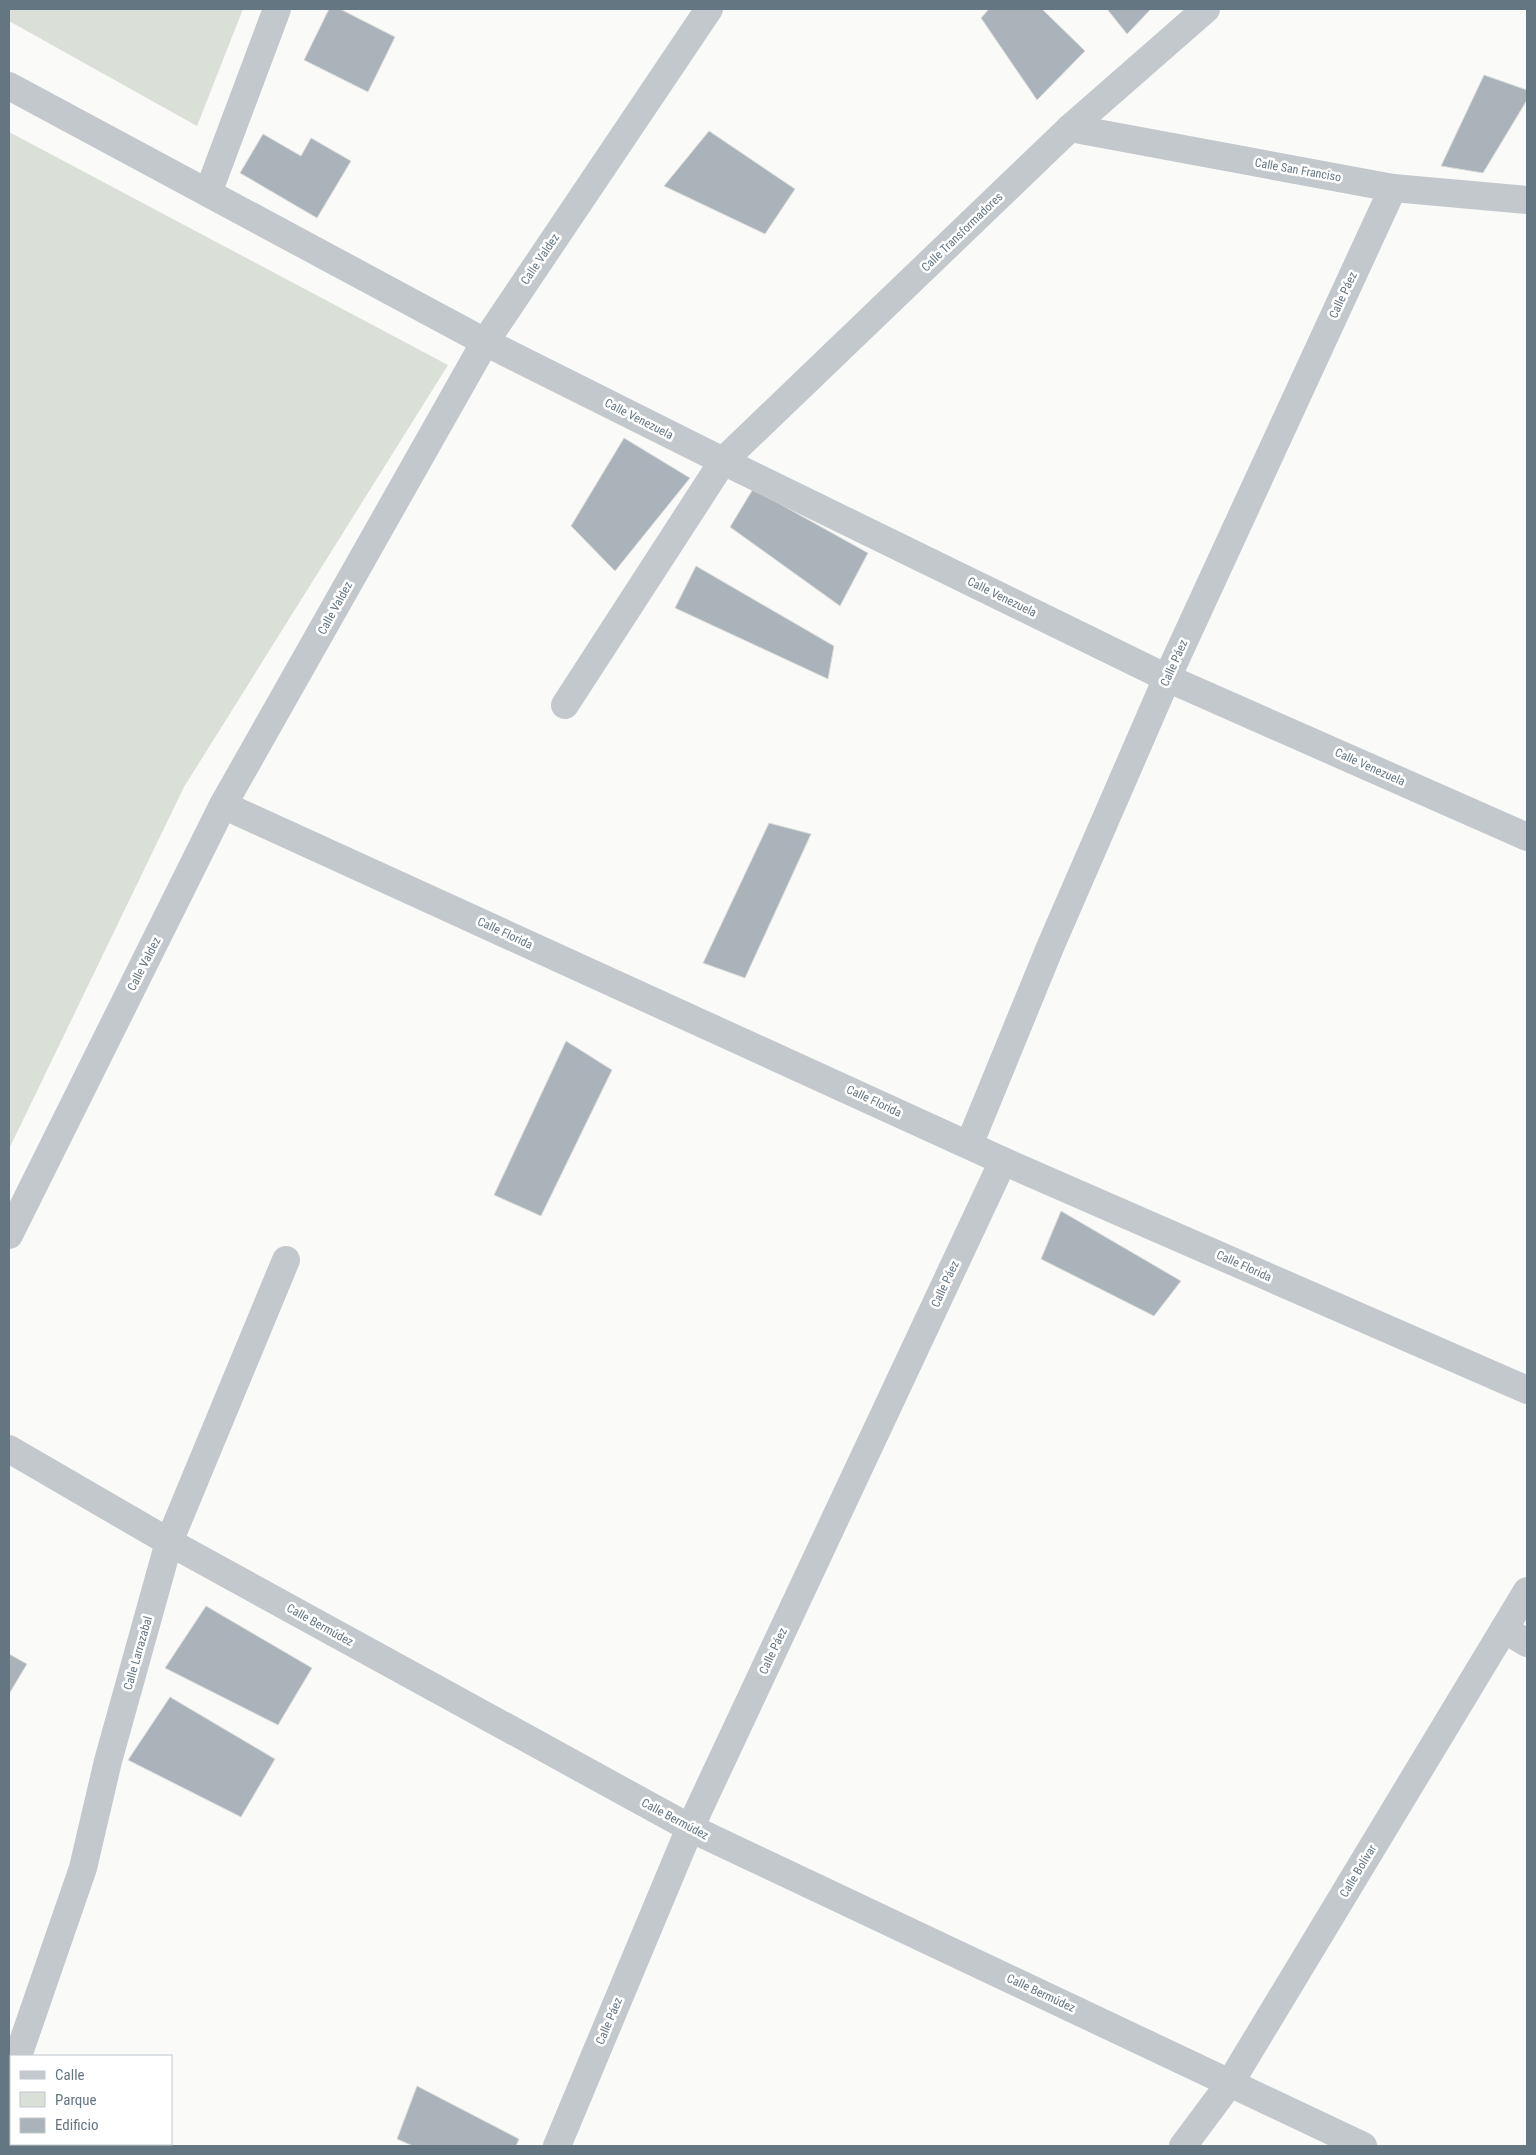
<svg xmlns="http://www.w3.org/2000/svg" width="1536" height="2155" font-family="'Roboto Condensed',sans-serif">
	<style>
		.green { fill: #dadfd7 }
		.building { fill: #aab3b9; stroke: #dcdcda }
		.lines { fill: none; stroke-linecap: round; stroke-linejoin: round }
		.minor { stroke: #c3c8cc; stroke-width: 28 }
		.tertiary { stroke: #c3c8cc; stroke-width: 28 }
		.labels { text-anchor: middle; stroke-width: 5; stroke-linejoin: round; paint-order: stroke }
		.street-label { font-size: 12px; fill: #657683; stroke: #fff }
	</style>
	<rect width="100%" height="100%" fill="#fafaf8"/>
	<g class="green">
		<path d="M9 9H243L197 126 9 21Z"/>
		<path d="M9 132 448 365 184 787 9 1149Z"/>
	</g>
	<g class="building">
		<path d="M329 9H340L395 37 368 92 304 60Z"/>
		<path d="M989 9H1042L1085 51 1037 100 981 18Z"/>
		<path d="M1107 9H1151L1127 34Z"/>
		<path d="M1484 75 1527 90V100L1483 173 1441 166Z"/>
		<path d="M709 131 795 189 765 234 664 186Z"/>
		<path d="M263 134 301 156 311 138 351 161 317 218 240 173Z"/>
		<path d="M624 438 690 478 615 571 571 526Z"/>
		<path d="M753 489 868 553 840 606 730 527Z"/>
		<path d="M696 566 834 646 828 679 675 608Z"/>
		<path d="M769 823 811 834 745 978 703 963Z"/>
		<path d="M566 1041 612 1070 541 1216 494 1195Z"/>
		<path d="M1061 1211 1181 1281 1154 1316 1041 1259Z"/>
		<path d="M206 1606 312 1668 278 1725 165 1668Z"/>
		<path d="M9 1654 27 1664 9 1694Z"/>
		<path d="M170 1697 275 1759 241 1817 128 1760Z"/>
		<path d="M417 2086 519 2139 516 2146H413L397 2139Z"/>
	</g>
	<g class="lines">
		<g class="minor">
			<path d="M1070 128 1393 188 1527 200"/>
			<path d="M208 193 277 9"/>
			<path d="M565 705 723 461 1070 128 1206 9"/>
			<path d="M223 805 1003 1161 1527 1390"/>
			<path d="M969 1145 1051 945 1167 678 1393 188"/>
			<path d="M9 1235 223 805 485 342 709 9"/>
			<path d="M9 1449 169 1542 690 1828 1363 2146"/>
			<path d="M1504 1629 1527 1643"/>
			<path d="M18 2056 83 1868 108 1761 169 1542 286 1260"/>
			<path d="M9 2083 11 2076"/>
			<path d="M557 2146 690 1828 1003 1161"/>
			<path d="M1183 2146 1230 2083 1527 1591"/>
		</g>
		<path class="tertiary" d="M9 86 485 342 723 461 1167 678 1527 837"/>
	</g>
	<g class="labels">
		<g class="street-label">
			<text transform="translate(1298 170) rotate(10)" y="4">Calle San Franciso</text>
			<text transform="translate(962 232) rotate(-44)" y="4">Calle Transformadores</text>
			<text transform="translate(540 259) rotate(-56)" y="4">Calle Valdez</text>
			<text transform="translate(1343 295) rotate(-65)" y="4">Calle Páez</text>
			<text transform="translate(639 419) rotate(27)" y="4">Calle Venezuela</text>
			<text transform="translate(1002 597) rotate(26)" y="4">Calle Venezuela</text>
			<text transform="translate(335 608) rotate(-61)" y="4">Calle Valdez</text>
			<text transform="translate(1174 663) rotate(-66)" y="4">Calle Páez</text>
			<text transform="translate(1370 767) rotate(24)" y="4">Calle Venezuela</text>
			<text transform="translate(505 933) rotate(25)" y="4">Calle Florida</text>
			<text transform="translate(144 964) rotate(-63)" y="4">Calle Valdez</text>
			<text transform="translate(874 1101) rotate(25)" y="4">Calle Florida</text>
			<text transform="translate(1244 1266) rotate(24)" y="4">Calle Florida</text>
			<text transform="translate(945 1284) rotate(-65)" y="4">Calle Páez</text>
			<text transform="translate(320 1625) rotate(29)" y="4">Calle Bermúdez</text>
			<text transform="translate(773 1651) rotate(-65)" y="4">Calle Páez</text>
			<text transform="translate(138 1653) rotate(-74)" y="4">Calle Larrazabal</text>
			<text transform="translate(675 1819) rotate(28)" y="4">Calle Bermúdez</text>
			<text transform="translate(1358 1871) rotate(-59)" y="4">Calle Bolívar</text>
			<text transform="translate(1041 1993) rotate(25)" y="4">Calle Bermúdez</text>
			<text transform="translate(609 2021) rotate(-67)" y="4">Calle Páez</text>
		</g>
	</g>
	<rect width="1536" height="2155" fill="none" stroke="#657683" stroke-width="20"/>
	<rect x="10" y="2055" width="162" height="90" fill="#ffffff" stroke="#c1c8cd"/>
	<rect x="20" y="2071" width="25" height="8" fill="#c3c8cc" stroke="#c1c8cd"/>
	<text x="55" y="2080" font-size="15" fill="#657683">Calle</text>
	<rect x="20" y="2092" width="25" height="15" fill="#dadfd7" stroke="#c1c8cd"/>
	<text x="55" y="2105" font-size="15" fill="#657683">Parque</text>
	<rect x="20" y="2118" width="25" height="15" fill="#aab3b9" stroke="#c1c8cd"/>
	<text x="55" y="2130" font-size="15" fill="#657683">Edificio</text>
</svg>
